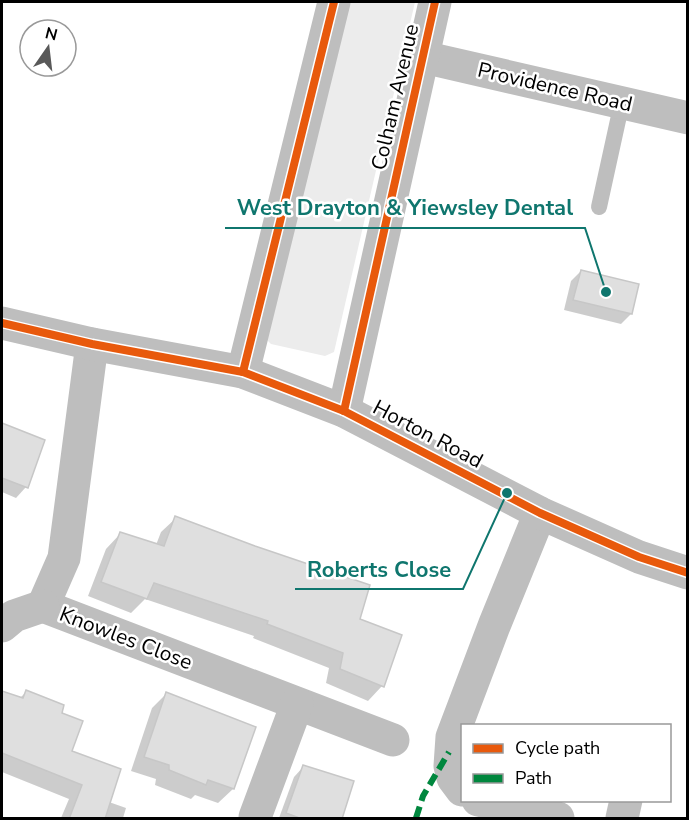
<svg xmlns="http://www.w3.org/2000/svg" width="689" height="820" font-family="'Nunito Sans',sans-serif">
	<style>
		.green { fill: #ececec }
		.shadow { fill: #0003 }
		.building { fill: #dfdfdf; stroke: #c7c7c7; stroke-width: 1.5 }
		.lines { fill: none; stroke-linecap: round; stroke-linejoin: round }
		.service { stroke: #bebebe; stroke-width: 16 }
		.minor { stroke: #bebebe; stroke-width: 33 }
		.tertiary { stroke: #bebebe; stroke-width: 33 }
		.quiet { stroke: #00873e; stroke-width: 6; stroke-dasharray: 12 6; stroke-linecap: butt }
		.cycleway-casing { stroke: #fff; stroke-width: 11 }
		.cycleway { stroke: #e8590c; stroke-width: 8 }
		.labels { text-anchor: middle; stroke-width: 5; stroke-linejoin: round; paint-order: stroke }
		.street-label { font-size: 21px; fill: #000; stroke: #fff }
		.leader { fill: none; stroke: #0f766e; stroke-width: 2 }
		.callout-dot { fill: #0f766e; stroke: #fff; stroke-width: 2 }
		.callout-label { font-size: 22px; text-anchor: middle; font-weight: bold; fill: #0f766e; stroke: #fff; stroke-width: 5; stroke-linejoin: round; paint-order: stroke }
	</style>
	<rect width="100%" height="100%" fill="#fff"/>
	<path class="green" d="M345 2H415L334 352 325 356 271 344 267 340Z"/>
	<g class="shadow">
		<path d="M581 271 631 314 621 324 564 310 571 281Z"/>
		<path d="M2 424 44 440 26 487 16 498 2 492Z"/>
		<path d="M176 518 358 620 382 686 368 701 326 683 329 668 253 638 254 636 145 599 131 613 88 596 106 549 120 534 156 545 161 532Z"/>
		<path d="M2 692 19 699 26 692 60 714 70 752 109 802 126 808 123 818H61L69 799 2 772Z"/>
		<path d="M166 694 233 789 218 803 195 795 191 799 155 785 156 779 131 771 152 708Z"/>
		<path d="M304 766 340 818H279L294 777Z"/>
	</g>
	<g class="building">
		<path d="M581 270 639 284 632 314 573 300Z"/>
		<path d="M2 423 45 440 28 488 2 478Z"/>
		<path d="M175 516 255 546 370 585 360 619 402 635 384 687 340 669 343 653 267 624 268 621 154 583 147 599 101 582 120 532 164 546Z"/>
		<path d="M26 690 64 705 62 713 83 721 72 751 121 769 105 819H69L82 785 2 753V691L23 698Z"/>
		<path d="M166 692 256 727 234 789 208 780 206 785 169 770V765L144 757Z"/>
		<path d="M303 765 354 781 342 819H302L286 813Z"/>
	</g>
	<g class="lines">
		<path class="service" d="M599 207 622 102"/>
		<g class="minor">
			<path d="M423 57 688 118"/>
			<path d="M243 372 334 2"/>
			<path d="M344 411 435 2"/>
			<path d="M43 606 393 740"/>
			<path d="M43 606 64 558 92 344"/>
			<path d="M2 626 14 616 43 606"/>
			<path d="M462 790 453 778 450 766 452 737 494 626 540 513"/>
			<path d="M478 800 558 818"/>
			<path d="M255 817 297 704"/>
			<path d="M622 818 626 800"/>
		</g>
		<path class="tertiary" d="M2 323 92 344 243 372 344 411 540 513 639 557 688 573"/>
		<path class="quiet" d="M416 818 423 796 449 752"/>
		<g class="cycleway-casing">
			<g id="cycleway">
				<path d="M2 323 92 344 243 372 344 411 540 513 639 557 688 573"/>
				<path d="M243 372 334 2"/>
				<path d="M344 411 435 2"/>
			</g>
		</g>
		<use href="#cycleway" class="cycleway"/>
	</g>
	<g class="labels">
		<g class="street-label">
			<text transform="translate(555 87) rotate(13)" y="7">Providence Road</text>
			<text transform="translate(395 97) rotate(-77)" y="7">Colham Avenue</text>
			<text transform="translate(428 434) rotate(28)" y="7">Horton Road</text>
			<text transform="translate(126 638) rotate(21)" y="7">Knowles Close</text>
		</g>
	</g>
	<path class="leader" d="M606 292L585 228H225M507 493L463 589H295"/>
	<g class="callout-dot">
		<circle cx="606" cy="292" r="6"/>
		<circle cx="507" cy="493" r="6"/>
	</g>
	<g class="callout-label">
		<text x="405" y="215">West Drayton &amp; Yiewsley Dental</text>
		<text x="379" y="577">Roberts Close</text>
	</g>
	<rect width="689" height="820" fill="none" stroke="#000000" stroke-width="6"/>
	<rect x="461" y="724" width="210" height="78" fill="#ffffff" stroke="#999999" stroke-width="1.5"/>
	<rect x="473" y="744" width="30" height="9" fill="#e8590c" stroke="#999999" stroke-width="1.5"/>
	<text x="515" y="754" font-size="18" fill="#000000">Cycle path</text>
	<rect x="473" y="774" width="30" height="9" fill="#00873e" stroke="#999999" stroke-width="1.5"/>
	<text x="515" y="784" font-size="18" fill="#000000">Path</text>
	<g transform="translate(48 48) rotate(14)"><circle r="28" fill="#ffffff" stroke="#999999" stroke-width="1.5"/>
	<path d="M0-4.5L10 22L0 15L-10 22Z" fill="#595959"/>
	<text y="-9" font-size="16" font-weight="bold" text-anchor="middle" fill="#000000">N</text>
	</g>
</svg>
